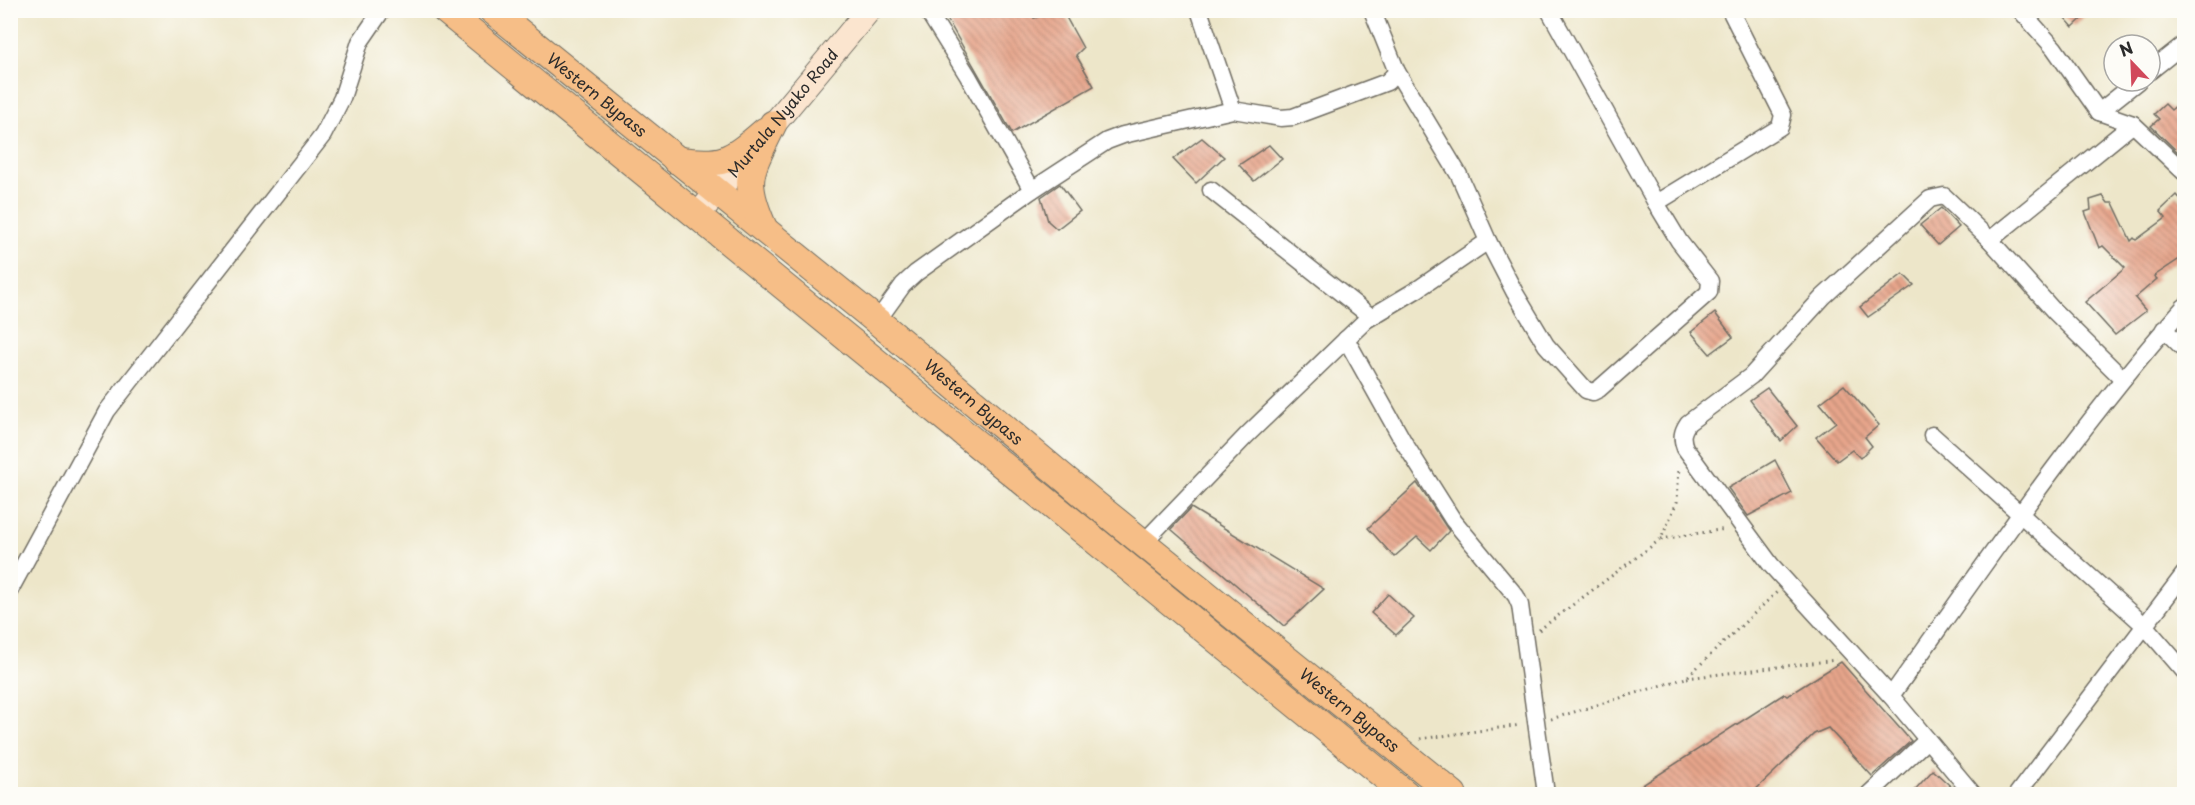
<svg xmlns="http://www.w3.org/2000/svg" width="2195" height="805" font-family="'Playpen Sans',sans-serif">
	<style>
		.building { fill: url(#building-back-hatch) }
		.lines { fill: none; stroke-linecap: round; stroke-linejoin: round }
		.street-casing { stroke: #6f6c62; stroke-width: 19 }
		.secondary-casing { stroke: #6f6c62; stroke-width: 26 }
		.primary-casing { stroke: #6f6c62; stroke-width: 29 }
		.path { stroke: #6f6c62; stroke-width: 3; stroke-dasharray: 1.5 4.5; stroke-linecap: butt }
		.street { stroke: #fff; stroke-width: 16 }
		.secondary { stroke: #fbe5cf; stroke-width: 24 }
		.primary { stroke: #f6be87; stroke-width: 27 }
		.labels { text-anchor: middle; stroke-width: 5; stroke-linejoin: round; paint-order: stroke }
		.street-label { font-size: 16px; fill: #2b2b2b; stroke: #fdfcf7 }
	</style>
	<defs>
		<pattern id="building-back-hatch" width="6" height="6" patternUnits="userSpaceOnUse" patternTransform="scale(1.5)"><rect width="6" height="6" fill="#e7a58b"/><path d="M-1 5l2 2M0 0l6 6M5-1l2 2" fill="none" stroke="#bb8772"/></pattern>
	</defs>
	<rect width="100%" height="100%" fill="#fdfcf7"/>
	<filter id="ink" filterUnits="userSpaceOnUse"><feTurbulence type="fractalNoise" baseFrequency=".0167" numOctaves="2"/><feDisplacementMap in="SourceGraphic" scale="12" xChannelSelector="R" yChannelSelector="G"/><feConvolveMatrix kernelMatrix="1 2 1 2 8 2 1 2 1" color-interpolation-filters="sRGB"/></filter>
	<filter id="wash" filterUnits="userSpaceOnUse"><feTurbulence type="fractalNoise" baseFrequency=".008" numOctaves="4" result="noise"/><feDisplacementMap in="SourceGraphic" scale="24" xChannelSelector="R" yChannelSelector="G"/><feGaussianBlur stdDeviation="1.35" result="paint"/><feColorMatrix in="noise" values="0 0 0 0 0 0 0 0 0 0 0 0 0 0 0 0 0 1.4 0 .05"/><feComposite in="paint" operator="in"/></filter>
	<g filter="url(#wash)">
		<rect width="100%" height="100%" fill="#ede6c9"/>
		<g id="blocks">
			<g class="building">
				<path d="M942 10H1030L1034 18 1062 10 1083 48 1076 55 1094 86 1012 133Z"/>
				<path d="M2058 10H2091L2073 27Z"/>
				<path d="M2165 104 2171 110 2178 104 2184 111V158L2151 126 2159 119 2154 114Z"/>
				<path d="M1202 138 1224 157 1196 183 1173 159Z"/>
				<path d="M1269 145 1282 159 1254 181 1239 165Z"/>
				<path d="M1060 184 1080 211 1057 229 1048 221 1041 197Z"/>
				<path d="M2177 195 2184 203V256L2154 276 2157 279 2135 298 2146 311 2115 335 2085 302 2125 268 2103 246 2099 248 2085 212 2091 210 2090 200 2103 196 2108 203H2113L2131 241 2134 238 2136 240 2166 218 2160 211Z"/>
				<path d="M1941 208 1959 227 1938 245 1920 225Z"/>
				<path d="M1903 274 1914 285 1868 317 1860 307Z"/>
				<path d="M1715 313 1733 337 1710 354 1691 332Z"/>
				<path d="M1844 385 1879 425 1865 437 1872 446 1860 458 1852 450 1837 461 1816 437 1836 422 1820 403Z"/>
				<path d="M1767 388 1797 426 1781 441 1750 400Z"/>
				<path d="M1775 460 1792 493 1748 516 1728 488Z"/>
				<path d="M1417 483 1449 531 1431 550 1417 537 1394 557 1368 528Z"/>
				<path d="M1191 508 1324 589 1284 626 1171 529Z"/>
				<path d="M1388 594 1414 618 1396 635 1371 613Z"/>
				<path d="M1841 662 1911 741 1872 776 1828 728 1814 734 1750 795H1627L1784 694 1787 696Z"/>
				<path d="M1933 770 1958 793 1960 795H1910Z"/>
			</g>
		</g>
	</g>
	<g filter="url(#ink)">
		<use href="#blocks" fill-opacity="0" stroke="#6f6c62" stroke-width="1.5"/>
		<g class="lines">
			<g class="street-casing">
				<g id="street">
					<path d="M927 10 968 76 1032 190"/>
					<path d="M1199 10 1233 110"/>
					<path d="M1372 10 1397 72 1459 175 1488 241 1515 293 1546 345 1586 390 1593 392 1599 389 1709 292 1710 281 1679 241 1656 203 1549 10"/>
					<path d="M2020 10 2054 48 2099 112 2133 124 2184 172"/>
					<path d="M2150 71 2184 44"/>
					<path d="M2099 112 2138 81"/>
					<path d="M1211 190 1370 316"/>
					<path d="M1656 203 1780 127 1783 115 1730 10"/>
					<path d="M1990 240 2133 124"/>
					<path d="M877 321 903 285 916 273 1032 190 1107 141 1123 135 1233 110 1281 118 1293 117 1387 82 1397 72"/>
					<path d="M2164 329 2184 349"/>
					<path d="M1346 339 1403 441 1453 520 1516 596 1520 605 1546 794"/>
					<path d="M1932 435 2144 625 2184 671"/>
					<path d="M1143 543 1247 435 1366 320 1418 289 1488 241"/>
					<path d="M10 590 107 411 323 135 342 98 360 42 382 10"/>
					<path d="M1891 696C1985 564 2077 428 2184 307"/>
					<path d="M1869 794 1927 740"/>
					<path d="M1973 794 1891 696 1771 565 1685 448C1681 437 1682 432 1688 423L1751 376 1823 297 1930 199 1944 196 1990 240 2054 311 2123 379"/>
					<path d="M2017 794 2184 574"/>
				</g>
			</g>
			<g class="secondary-casing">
				<g id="secondary">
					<path id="s1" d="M697 216 869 10"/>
				</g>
			</g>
			<g class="primary-casing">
				<g id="primary">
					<path d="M445 10 1406 794"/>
					<path id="s2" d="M492 10 877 321 1095 504 1453 794"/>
					<path d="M676 160C724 166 729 162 765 131"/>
					<path d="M764 229C741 178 750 172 773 124"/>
				</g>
			</g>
			<g class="path">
				<path d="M1661 539 1726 529"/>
				<path d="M1539 630 1661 539 1677 502 1679 467"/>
				<path d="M1687 678 1836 660"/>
				<path d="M1551 719 1686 678 1777 592"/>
				<path d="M1420 739 1521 725"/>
			</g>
			<use href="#street" class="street"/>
			<use href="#secondary" class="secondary"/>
			<use href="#primary" class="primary"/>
		</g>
	</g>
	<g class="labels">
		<g class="street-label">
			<text dy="6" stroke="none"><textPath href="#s2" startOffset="135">Western Bypass</textPath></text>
			<text dy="6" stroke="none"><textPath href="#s1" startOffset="134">Murtala Nyako Road</textPath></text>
			<text dy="6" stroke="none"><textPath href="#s2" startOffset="621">Western Bypass</textPath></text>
			<text dy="6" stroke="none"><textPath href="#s2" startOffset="1107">Western Bypass</textPath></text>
		</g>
	</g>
	<rect width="2195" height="805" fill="none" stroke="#fdfcf7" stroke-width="36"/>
	<g transform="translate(2132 63) rotate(337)"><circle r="28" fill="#fdfcf7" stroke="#a9a8a5" stroke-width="1.5"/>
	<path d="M0-4.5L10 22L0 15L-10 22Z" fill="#d1495b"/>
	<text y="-9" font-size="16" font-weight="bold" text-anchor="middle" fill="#2b2b2b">N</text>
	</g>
</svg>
